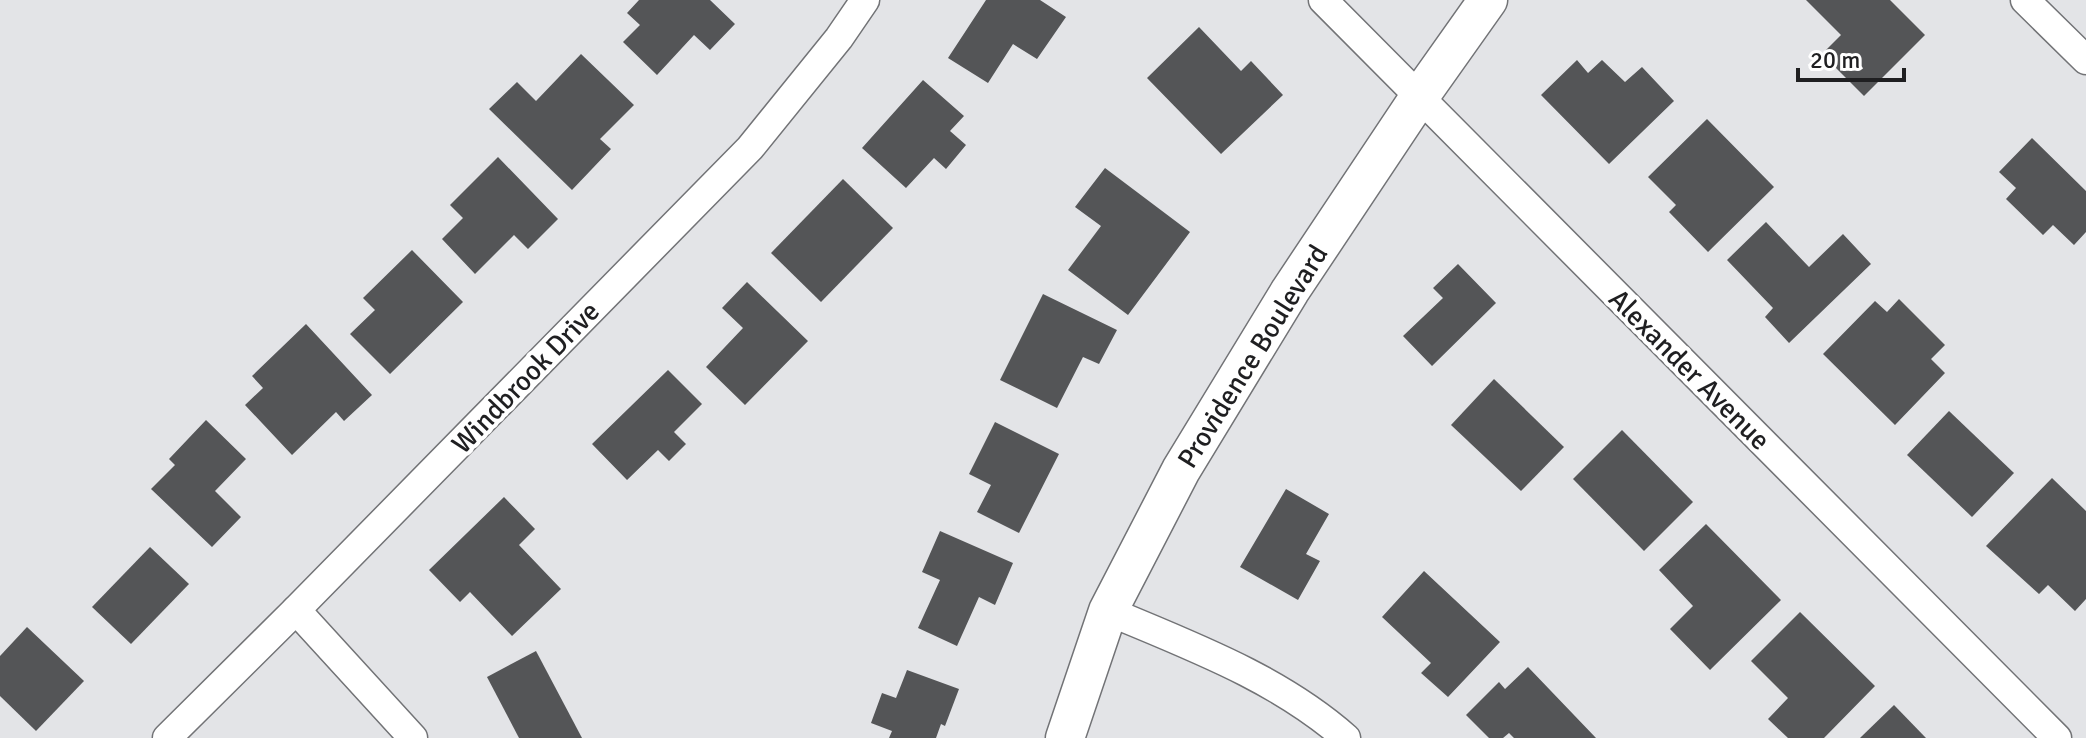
<svg xmlns="http://www.w3.org/2000/svg" width="2086" height="738" font-family="Signika,sans-serif">
	<style>
		.building { fill: #545557 }
		.lines { fill: none; stroke-linecap: round; stroke-linejoin: round }
		.minor-casing { stroke: #727376; stroke-width: 31 }
		.secondary-casing { stroke: #727376; stroke-width: 41 }
		.minor { stroke: #fff; stroke-width: 28 }
		.secondary { stroke: #fff; stroke-width: 38 }
		.labels { text-anchor: middle; stroke-width: 8; stroke-linejoin: round; paint-order: stroke }
		.street-label { font-size: 28px; fill: #1f1f21; stroke: #fff }
	</style>
	<rect width="100%" height="100%" fill="#e3e4e7"/>
	<g class="building">
		<path d="M639 0H710L735 24 710 50 694 35 657 75 623 42 640 25 627 13Z"/>
		<path d="M986 0H1040L1066 17 1037 59 1013 44 988 83 948 58Z"/>
		<path d="M1806 0H1890L1925 35 1864 96 1822 54 1841 35Z"/>
		<path d="M1199 27 1241 71 1251 61 1283 95 1221 154 1147 78Z"/>
		<path d="M581 54 634 105 600 139 611 149 572 190 489 109 517 82 536 101Z"/>
		<path d="M1577 60 1588 73 1602 60 1625 82 1642 67 1674 101 1609 164 1541 95Z"/>
		<path d="M923 80 964 116 950 131 966 145 946 169 934 158 906 188 862 148Z"/>
		<path d="M1707 119 1774 187 1708 252 1669 212 1676 205 1648 177Z"/>
		<path d="M2032 138 2086 191V232L2074 245 2053 225 2043 235 2006 199 2016 188 1999 172Z"/>
		<path d="M498 157 558 219 528 249 514 235 475 274 442 239 463 218 450 205Z"/>
		<path d="M1105 168 1190 232 1128 315 1068 270 1101 226 1075 207Z"/>
		<path d="M843 179 893 228 821 302 771 253Z"/>
		<path d="M1766 222 1809 267 1843 234 1871 264 1789 343 1765 317 1773 308 1727 260Z"/>
		<path d="M412 250 463 302 390 374 350 334 375 310 363 298Z"/>
		<path d="M1458 264 1496 303 1432 366 1403 336 1443 298 1433 288Z"/>
		<path d="M747 282 808 341 745 405 706 367 743 328 722 308Z"/>
		<path d="M1043 294 1117 330 1099 364 1083 357 1057 408 1000 380Z"/>
		<path d="M1899 299 1945 345 1931 359 1945 373 1895 425 1823 354 1875 301 1887 312Z"/>
		<path d="M306 324 372 395 344 421 336 412 292 455 245 405 263 388 252 376Z"/>
		<path d="M668 370 702 404 674 432 686 444 669 461 658 450 627 480 592 444Z"/>
		<path d="M1494 379 1564 447 1521 491 1451 425Z"/>
		<path d="M1949 411 2014 473 1972 517 1907 455Z"/>
		<path d="M206 420 246 459 215 491 241 517 212 547 151 489 175 465 169 459Z"/>
		<path d="M995 422 1059 454 1019 533 977 512 991 485 969 474Z"/>
		<path d="M1622 430 1693 502 1644 551 1573 479Z"/>
		<path d="M2052 478 2086 511V599L2075 611 2048 585 2039 594 1986 546Z"/>
		<path d="M1286 489 1329 514 1306 554 1320 561 1298 600 1240 567Z"/>
		<path d="M504 497 535 529 519 545 561 589 512 636 470 592 460 602 429 570Z"/>
		<path d="M1706 524 1781 600 1710 670 1670 629 1693 606 1659 570Z"/>
		<path d="M940 531 1013 563 995 605 979 597 957 646 918 628 940 580 922 572Z"/>
		<path d="M150 547 189 584 131 644 92 607Z"/>
		<path d="M1424 571 1500 642 1448 697 1421 673 1431 663 1382 617Z"/>
		<path d="M1800 612 1875 686 1824 738H1788L1768 719 1788 698 1751 661Z"/>
		<path d="M27 627 84 681 36 731 0 696V656Z"/>
		<path d="M536 651 582 738H519L487 677Z"/>
		<path d="M1528 667 1596 738H1514L1509 733 1503 738H1489L1466 715 1499 682 1505 689Z"/>
		<path d="M907 670 959 689 945 726 941 724 936 738H889L892 731 871 723 882 693 896 698Z"/>
		<path d="M1894 705 1926 738H1860Z"/>
	</g>
	<g class="lines">
		<g class="minor-casing">
			<g id="minor">
				<path d="M1323 0 2057 738"/>
				<path d="M2025 0 2086 60"/>
				<path d="M296 610 413 738"/>
				<path d="M1108 611C1191 646 1278 678 1346 738"/>
				<path d="M167 738 296 610 750 148 839 38 865 0"/>
			</g>
		</g>
		<g class="secondary-casing">
			<path id="secondary" d="M1065 738 1108 611 1181 470 1290 291 1420 96 1488 0"/>
		</g>
		<use href="#minor" class="minor"/>
		<use href="#secondary" class="secondary"/>
	</g>
	<g class="labels">
		<g class="street-label">
			<text transform="translate(1252 356) rotate(-58)" y="10">Providence Boulevard</text>
			<text transform="translate(1690 369) rotate(45)" y="10">Alexander Avenue</text>
			<text transform="translate(525 377) rotate(-46)" y="10">Windbrook Drive</text>
		</g>
	</g>
	<path d="M1798 68v12h106v-12" fill="none" stroke="#1f1f21" stroke-width="4"/>
	<text x="1810" y="68" font-size="24" fill="#1f1f21" stroke="#ffffff" stroke-width="6" paint-order="stroke">20 m</text>
</svg>
